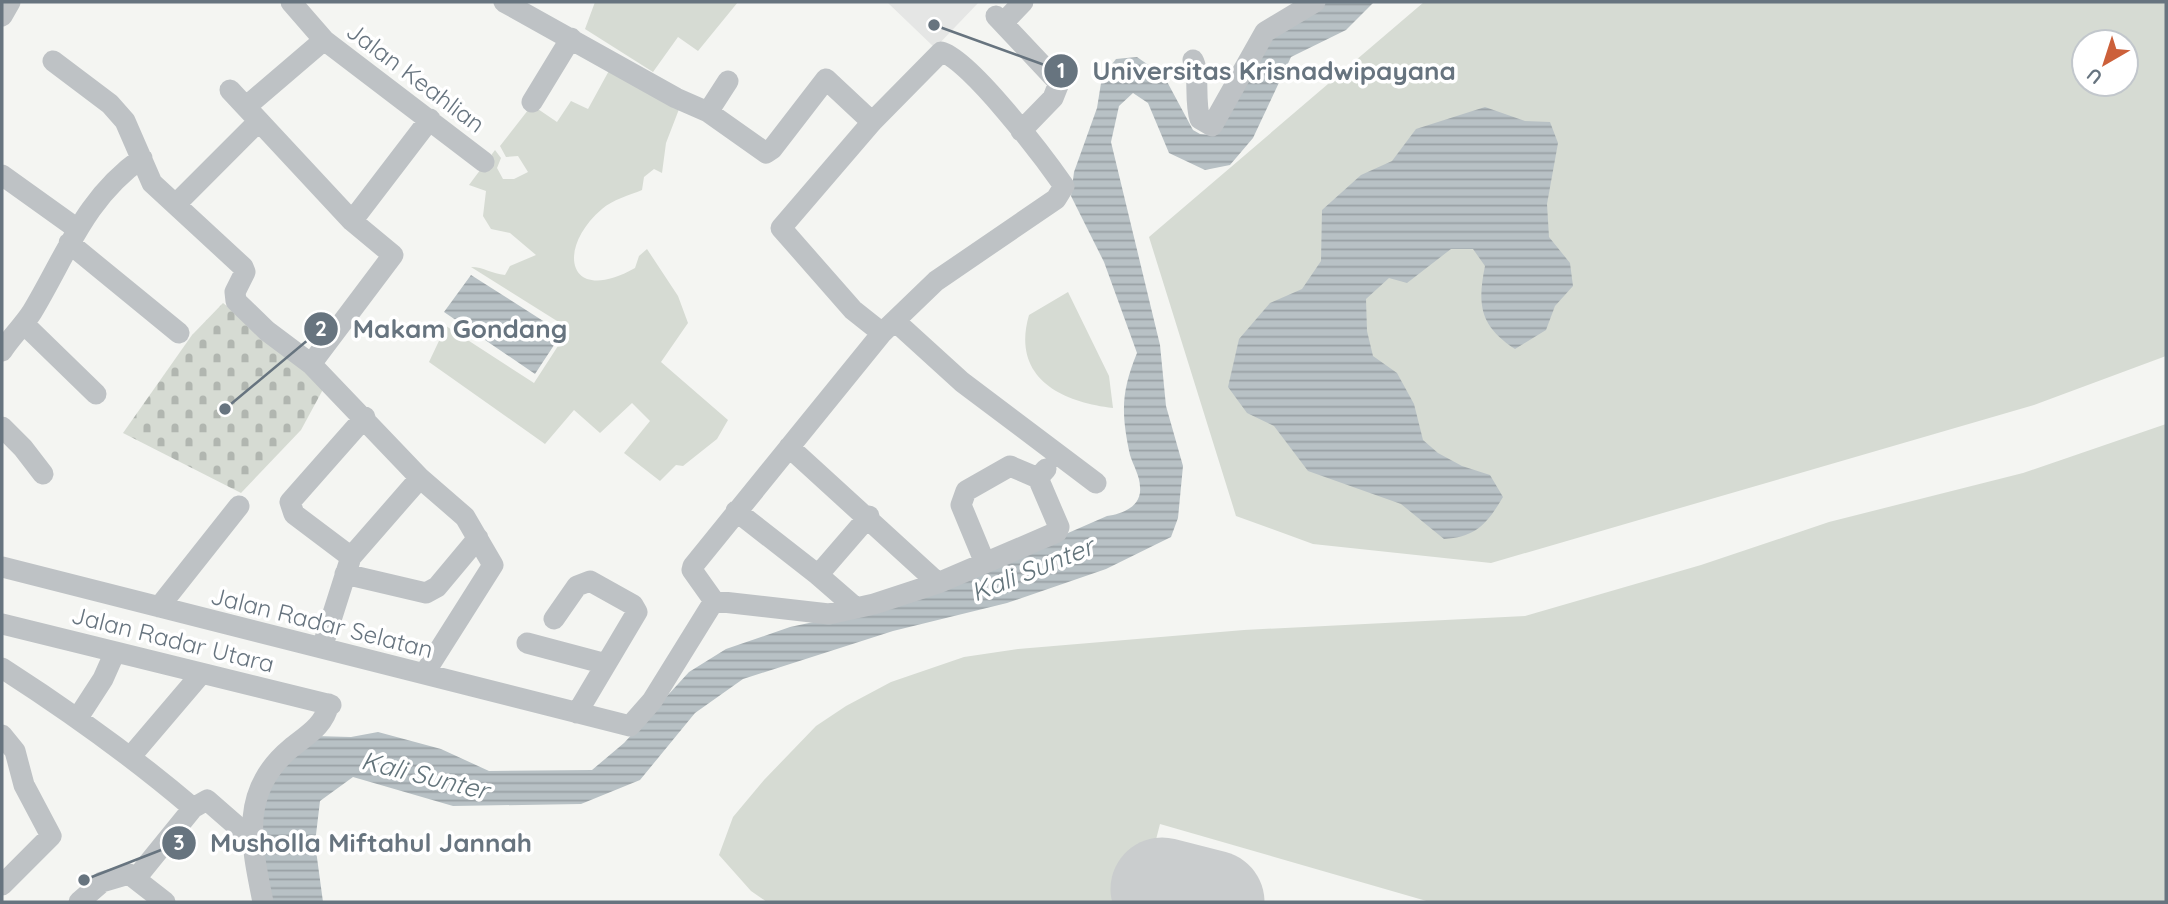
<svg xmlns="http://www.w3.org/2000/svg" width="2168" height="904" font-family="Quicksand,sans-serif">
	<defs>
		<pattern id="cemetery-stones" width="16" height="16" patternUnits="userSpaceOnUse" patternTransform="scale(1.75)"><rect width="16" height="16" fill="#d6dbd3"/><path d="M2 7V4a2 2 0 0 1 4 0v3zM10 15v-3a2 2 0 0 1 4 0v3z" fill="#b1b6b0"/></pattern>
		<pattern id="water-rules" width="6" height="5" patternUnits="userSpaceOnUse" patternTransform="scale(1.75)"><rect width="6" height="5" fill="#b8c1c5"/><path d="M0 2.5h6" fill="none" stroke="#99a1a5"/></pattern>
	</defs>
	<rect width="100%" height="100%" fill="#f4f5f2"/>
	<path fill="#e5e6e5" d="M 887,2 L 979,2 L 935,48 Z"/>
	<path fill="#d6dbd3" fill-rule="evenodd" d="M 595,2 L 738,2 L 698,51 L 678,37 L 653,72 L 585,29 Z
		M 1424,2 L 2166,2 L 2166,356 L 2034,405 L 1491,563 L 1313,544 L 1236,516 L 1149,237 ZM 2084,42 L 2126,42 L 2126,84 L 2084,84 Z
		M 611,67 L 681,104 L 666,143 L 662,173 L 654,169 L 644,177 L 642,190 C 630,195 612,200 602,209 C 555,249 568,306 635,268 L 639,256 L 647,249 L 678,296 L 688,323 L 661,362 L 728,420 L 717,439 L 683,466 L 676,465 L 660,481 L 624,453 L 650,421 L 632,403 L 600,433 L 574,410 L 545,444 L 429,362 L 446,326 L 534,383 L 567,332 L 565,326 L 471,267 C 484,267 492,274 505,275 L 510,266 L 536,255 L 510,233 L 491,229 L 483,216 L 486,191 L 469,185 L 495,150 L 501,158 L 497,168 L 503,179 L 514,179 L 528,172 L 518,156 L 506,157 L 500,146 L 532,105 L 557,122 L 571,101 L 588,109 Z
		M 1068,292 L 1109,376 L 1113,408 C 1060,402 1011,377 1029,315 Z
		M 2166,424 L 2166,902 L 1430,902 L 1160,824 L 1140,902 L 767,902 L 751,891 L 719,855 L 733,817 L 764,780 L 816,726 L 846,706 L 891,682 L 964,657 L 1018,649 L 1244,630 L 1525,616 L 1701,565 L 1829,522 L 2023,473 Z"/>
	<path fill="url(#cemetery-stones)" d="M 223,303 L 327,382 L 301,430 L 241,493 L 123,433 L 192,335 Z"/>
	<path fill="url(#water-rules)" d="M 1326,2 L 1374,2 L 1346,30 L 1291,57 L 1253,138 L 1230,165 L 1205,170 L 1169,153 L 1148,103 L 1133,93 L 1119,106 L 1111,142 L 1160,345 L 1166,406 L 1183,466 L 1178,518 L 1171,537 L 1106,569 L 1007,603 L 893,631 L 743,679 L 695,713 L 640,780 L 581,804 L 453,806 L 353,777 L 320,801 L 315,843 L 323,902 L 266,902 L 256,841 L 275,766 L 315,736 L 351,737 L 378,732 L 441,749 L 489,771 L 592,770 L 624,743 L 689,672 L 726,649 L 790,627 L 875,609 L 967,577 L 1107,516 C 1123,514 1142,506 1140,487 C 1140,476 1133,465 1130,455 C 1121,413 1121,392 1137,353 L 1104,262 L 1071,196 L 1074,172 L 1097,108 L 1102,77 L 1116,59 L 1137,57 L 1164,76 L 1193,130 L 1200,134 L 1214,135 L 1259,41 L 1306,18 Z
		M 1485,107 L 1525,121 L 1550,122 L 1558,143 L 1547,204 L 1549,237 L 1570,263 L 1573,286 L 1555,306 L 1546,330 L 1515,349 C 1480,326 1477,305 1485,266 L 1473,249 L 1451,249 L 1407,283 L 1389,278 L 1366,299 L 1367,331 L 1373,356 L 1397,373 L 1414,404 L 1423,440 L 1438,453 L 1462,466 L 1490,475 L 1503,497 C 1487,524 1476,537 1444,539 L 1401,504 L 1308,471 L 1274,426 L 1247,413 L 1228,387 L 1239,339 L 1270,303 L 1302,289 L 1321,261 L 1322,210 L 1361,175 L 1392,161 L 1416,129 Z
		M 471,275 L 562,333 L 535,374 L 444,312 Z"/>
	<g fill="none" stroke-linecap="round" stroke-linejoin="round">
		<path stroke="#cacdce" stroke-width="103" d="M 1162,889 L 1213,902"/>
		<path stroke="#bec2c5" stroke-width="21" d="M 291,2 L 324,40 L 484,162
			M 504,2 L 676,98 L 708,112 L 766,153 L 772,149 L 826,79 L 872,122
			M 2,16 L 10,2
			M 996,16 L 1059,83 L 1053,98 L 1021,131
			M 1003,23 L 1023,2
			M 1193,60 C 1200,72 1194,102 1200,119 L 1212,126 L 1265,32 L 1315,2
			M 53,61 L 110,104 L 125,121 L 152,183 L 243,267 L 245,272 L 235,292 L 236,301 L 267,331 L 311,364
			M 230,90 L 352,221 L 393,255 L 311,364 L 420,478 L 465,517 L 493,565 L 424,674
			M 532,102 L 571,38
			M 248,105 L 324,40
			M 708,112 L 728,81
			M 2,175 L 76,228
			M 176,204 L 259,121
			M 352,221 L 430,119
			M 69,243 L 179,333
			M 896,322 L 962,382 L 1096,483
			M 24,324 L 96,394
			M 882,333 L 853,310 L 781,228 L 872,122 L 941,52 C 969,58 1045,159 1064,186 L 1056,199 L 936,281 L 882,333 L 693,566 L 692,570 L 714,601 L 829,614 L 874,604 L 938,583 L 1057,532 L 1059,527 L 1038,478
			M 2,351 C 11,337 23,326 32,312 C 67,254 84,199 142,158
			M 2,427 L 23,448 L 43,474
			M 789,447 L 938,583
			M 736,511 L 818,575 L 869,516
			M 351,557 L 294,514 L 290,502 L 365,417
			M 985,563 L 961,505 L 966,491 L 1010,466 L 1038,478 L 1046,469
			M 2,567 L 630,726 L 652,701 L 714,601
			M 345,574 L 426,593 L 437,587 L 478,538
			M 818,575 L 856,608
			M 159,607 L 239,506
			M 554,619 L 577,586 L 590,581 L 633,605 L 637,612 L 577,713
			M 2,624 L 331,705
			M 527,643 L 606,664
			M 322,648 L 351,557 L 420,478
			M 2,668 C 69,711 132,756 193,808 L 207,800 L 254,841
			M 79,716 L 103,679 L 115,652
			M 2,735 L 15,751 L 24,785 L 51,836 L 2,885
			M 132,755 L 201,674
			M 137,877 L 193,808
			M 79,902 L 102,882 L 129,874 L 165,902
			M 263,902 C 251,843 239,791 291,748 C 307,735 324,726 329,704"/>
	</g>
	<g text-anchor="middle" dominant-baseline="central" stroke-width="7" stroke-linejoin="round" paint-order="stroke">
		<g font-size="24" fill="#67747f" stroke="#fff">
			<text transform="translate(416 77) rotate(37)">Jalan Keahlian</text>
			<text transform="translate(322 622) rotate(14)">Jalan Radar Selatan</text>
			<text transform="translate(173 639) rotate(14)">Jalan Radar Utara</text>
		</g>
		<g font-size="26" font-style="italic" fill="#63747b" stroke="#fff">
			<text transform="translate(1032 569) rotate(-22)">Kali Sunter</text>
			<text transform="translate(425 775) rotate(14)">Kali Sunter</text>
		</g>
	</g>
	<path fill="none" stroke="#67747f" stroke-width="2.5" d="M934 25L1061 71M225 409L321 329M84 880L179 843"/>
	<g fill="#67747f" stroke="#fff" stroke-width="2.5">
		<circle cx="934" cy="25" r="7"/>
		<circle cx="225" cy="409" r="7"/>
		<circle cx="84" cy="880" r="7"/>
		<circle cx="1061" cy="71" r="18"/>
		<circle cx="321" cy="329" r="18"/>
		<circle cx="179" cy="843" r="18"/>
	</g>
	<g font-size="21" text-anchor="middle" font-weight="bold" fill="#fff">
		<text x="1061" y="78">1</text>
		<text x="321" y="336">2</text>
		<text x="179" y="850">3</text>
	</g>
	<g font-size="26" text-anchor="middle" font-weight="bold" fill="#67747f" stroke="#fff" stroke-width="7" stroke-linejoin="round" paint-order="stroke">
		<text x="1274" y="80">Universitas Krisnadwipayana</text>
		<text x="460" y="338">Makam Gondang</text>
		<text x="371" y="852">Musholla Miftahul Jannah</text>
	</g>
	<rect width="2168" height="904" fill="none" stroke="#67747f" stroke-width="7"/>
	<g transform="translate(2105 63) rotate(219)"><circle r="33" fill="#ffffff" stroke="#c2c7cc" stroke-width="2"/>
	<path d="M0-5L12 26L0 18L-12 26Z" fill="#cc603a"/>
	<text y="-10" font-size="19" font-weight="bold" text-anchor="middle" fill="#67747f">U</text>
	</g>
</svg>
